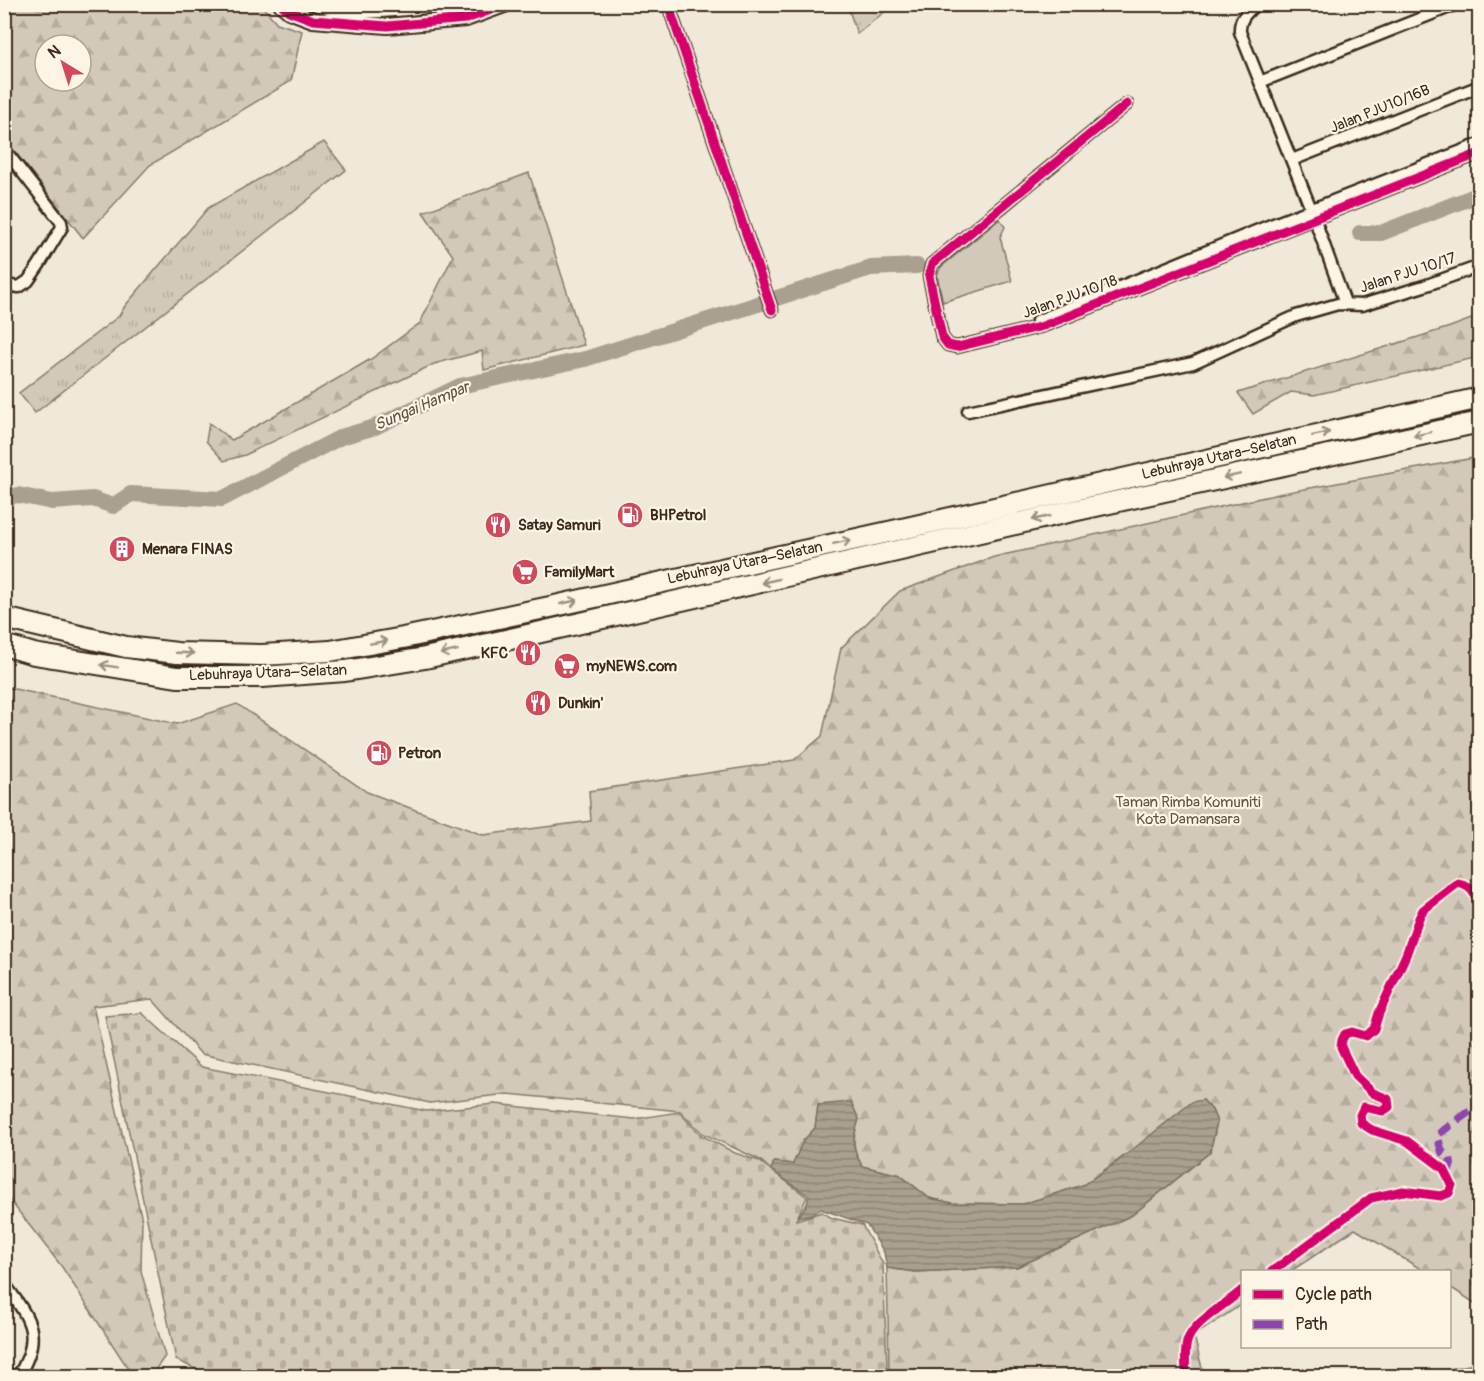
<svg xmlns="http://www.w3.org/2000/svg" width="1484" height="1381" font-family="Pangolin,sans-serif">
	<defs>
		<pattern id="forest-firs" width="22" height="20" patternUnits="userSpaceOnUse" patternTransform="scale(1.5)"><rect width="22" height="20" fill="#d2c9ba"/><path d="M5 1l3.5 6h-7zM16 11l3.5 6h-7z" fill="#b5ad9f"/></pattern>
		<pattern id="cemetery-stones" width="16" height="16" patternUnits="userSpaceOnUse" patternTransform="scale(1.5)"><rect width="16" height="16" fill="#d2c9ba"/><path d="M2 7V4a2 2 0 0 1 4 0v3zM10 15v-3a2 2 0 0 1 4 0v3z" fill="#b5ad9f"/></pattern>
		<pattern id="park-tufts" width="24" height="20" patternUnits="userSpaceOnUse" patternTransform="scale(1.5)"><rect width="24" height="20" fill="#d2c9ba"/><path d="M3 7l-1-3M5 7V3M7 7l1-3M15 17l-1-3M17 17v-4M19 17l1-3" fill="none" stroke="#b5ad9f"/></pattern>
		<pattern id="water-rules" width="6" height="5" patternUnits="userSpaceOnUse" patternTransform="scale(1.5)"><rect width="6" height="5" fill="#aaa091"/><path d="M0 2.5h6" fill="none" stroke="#8c8376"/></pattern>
	</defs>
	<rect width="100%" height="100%" fill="#f0e9d9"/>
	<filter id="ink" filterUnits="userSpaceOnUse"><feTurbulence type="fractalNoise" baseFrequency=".0167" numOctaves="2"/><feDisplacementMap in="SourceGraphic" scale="12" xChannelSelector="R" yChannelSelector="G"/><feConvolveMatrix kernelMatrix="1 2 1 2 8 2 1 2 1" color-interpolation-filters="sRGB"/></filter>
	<g filter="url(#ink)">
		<path fill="#d2c9ba" stroke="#867a6c" stroke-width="1.5" d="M 1000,219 L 1005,227 L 1000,237 L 1012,281 L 943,302 L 937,275 L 941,267 Z"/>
		<path fill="url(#forest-firs)" stroke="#867a6c" stroke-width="1.5" fill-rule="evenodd" d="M 5,4 L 261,5 L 277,23 L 302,31 L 291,81 L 150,165 L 83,238 L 5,139 ZM 45,45 L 81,45 L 81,81 L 45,81 Z
			M 529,173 L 584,345 L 484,370 L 482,351 L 434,364 L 245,455 L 224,461 L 206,441 L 209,423 L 232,440 L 371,359 L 420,323 L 453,256 L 423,212 Z
			M 1479,316 L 1479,357 L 1314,395 L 1291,392 L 1253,414 L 1238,393 L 1450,327 Z
			M 1479,457 L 1479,1303 L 1476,1304 L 1450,1287 L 1450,1272 L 1424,1271 L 1355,1229 L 1291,1271 L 1242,1272 L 1242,1304 L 1194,1336 L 1204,1376 L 888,1376 L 889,1367 L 887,1268 L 916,1272 L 1017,1267 L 1132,1215 L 1210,1152 L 1217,1122 L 1212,1110 L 1203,1100 L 1083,1185 L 1023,1204 L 952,1203 L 929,1198 L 900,1175 L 862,1166 C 852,1147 852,1140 859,1119 L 835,1105 L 818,1106 L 815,1128 L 803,1141 L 793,1164 L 774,1162 L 771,1170 L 760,1160 L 702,1133 L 680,1111 L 508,1094 L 430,1103 L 201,1054 L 152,999 L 93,1006 L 142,1220 L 141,1271 L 165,1356 L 151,1376 L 133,1376 L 62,1267 L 5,1194 L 5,687 L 177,724 L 237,704 L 367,792 L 483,835 L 591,821 L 589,791 L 794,760 L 822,736 L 841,648 L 900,591 L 994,557 L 1283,493 Z
			M 1479,1363 L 1479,1376 L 1415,1376 Z"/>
		<path fill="url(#cemetery-stones)" stroke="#867a6c" stroke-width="1.5" d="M 142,1013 L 202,1067 L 426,1111 L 495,1104 L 634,1119 L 679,1112 L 701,1135 L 735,1153 L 759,1161 L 807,1197 L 796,1220 L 822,1212 L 832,1218 L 862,1225 L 883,1264 L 887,1366 L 885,1376 L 431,1376 L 418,1372 L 333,1376 L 211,1376 L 176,1360 L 105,1016 Z"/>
		<path fill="url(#park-tufts)" stroke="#867a6c" stroke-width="1.5" d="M 847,4 L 892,4 L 893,5 L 857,34 Z
			M 324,142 L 346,170 L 35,413 L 19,393 L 119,316 L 125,306 L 208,208 Z"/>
		<path fill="url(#water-rules)" stroke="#7e7163" stroke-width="1.5" d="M 1203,1100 L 1212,1110 L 1217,1122 L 1210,1152 L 1132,1215 L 1017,1267 L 916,1272 L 887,1268 L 884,1252 L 867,1225 L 821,1209 L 813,1214 L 798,1217 L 807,1204 L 809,1196 L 771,1170 L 774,1162 L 793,1164 L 803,1141 L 815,1128 L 818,1105 L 851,1102 L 859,1119 C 852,1140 851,1147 862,1166 L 900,1175 L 929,1198 L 952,1203 L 1023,1204 L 1083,1185 L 1117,1162 L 1192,1102 Z"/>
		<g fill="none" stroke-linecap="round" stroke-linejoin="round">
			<path stroke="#aaa091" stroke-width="16" d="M 1360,233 L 1381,233 L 1480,194
				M 4,498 L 18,495 L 52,502 L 93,499 L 113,506 L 131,494 L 222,499 L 341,437 L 375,427 L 460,386 L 585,359 L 871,268 L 917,266"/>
			<defs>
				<path id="minor" d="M 668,4 L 772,310
					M 1256,4 C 1246,13 1239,19 1240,32 L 1311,209 L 1345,303
					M 1260,82 L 1457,4
					M 1127,104 L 932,264 L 929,276 L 942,337 L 948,345 L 957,347 L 1043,326 L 1480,153
					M 4,149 L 61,222 L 62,227 L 39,265 L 28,281 L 19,287 L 4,285
					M 1292,160 L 1480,86
					M 1037,321 L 1266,227 L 1480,144
					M 968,411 L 1193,363 L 1296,316 L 1338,304 L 1362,305 L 1424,286 L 1480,266
					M 6,1286 C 31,1320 43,1337 18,1376
					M 4,1373 L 11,1376"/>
				<path id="tertiary" d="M 281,4 L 289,11 L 313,20 L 387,26 L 466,19 L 507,4
					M 317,4 C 351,16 407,8 444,4"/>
				<path id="motorway" d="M 4,618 L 126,647 L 177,653 L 262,655 L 330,651 L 403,638 L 550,607 L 902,529 L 1480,398
					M 4,645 L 34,654 L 177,677 L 262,677 L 345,671 L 425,658 L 506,640 L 1068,512 L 1480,422"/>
			</defs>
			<use href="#minor" stroke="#3b2a1e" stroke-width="15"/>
			<use href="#tertiary" stroke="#3b2a1e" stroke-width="18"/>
			<use href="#motorway" stroke="#3b2a1e" stroke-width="24"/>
			<use href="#minor" stroke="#fcf5e5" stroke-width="10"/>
			<use href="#tertiary" stroke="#fcf5e5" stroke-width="14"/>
			<use href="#motorway" stroke="#fcf5e5" stroke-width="20"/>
			<path stroke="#8e44ad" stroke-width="8" stroke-dasharray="15 8" stroke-linecap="butt" d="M 1448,1173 L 1451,1164 L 1450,1157 L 1442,1152 L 1437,1135 L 1480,1104"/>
			<defs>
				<path id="cycleway" d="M 281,4 L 289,11 L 313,20 L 387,26 L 466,19 L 507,4
					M 668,4 L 772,310
					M 1127,104 L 932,264 L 929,276 L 942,337 L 948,345 L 957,347 L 1043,326 L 1480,153
					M 1271,1272 L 1371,1198 L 1403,1191 L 1441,1196 L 1449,1193 L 1452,1185 L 1444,1169 L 1407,1141 L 1372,1130 L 1361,1123 L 1360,1115 L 1364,1107 L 1383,1111 L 1389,1107 L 1388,1099 L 1373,1093 L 1355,1076 L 1341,1047 L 1342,1040 L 1345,1034 L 1352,1032 L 1366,1036 L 1374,1029 L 1379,1013 L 1406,955 L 1419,918 L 1423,910 L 1458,883 C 1475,886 1477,899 1480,915
					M 1186,1376 C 1186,1365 1184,1353 1187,1342 C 1192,1322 1226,1305 1242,1290"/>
			</defs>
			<use href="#cycleway" stroke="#fcf5e5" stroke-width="13"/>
			<use href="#cycleway" stroke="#d6006c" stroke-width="9"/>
		</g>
		<defs><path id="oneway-shaft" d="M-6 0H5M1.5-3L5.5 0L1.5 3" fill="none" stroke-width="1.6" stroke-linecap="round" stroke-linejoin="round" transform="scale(1.5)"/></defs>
		<g stroke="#9c9082">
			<use href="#oneway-shaft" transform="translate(1321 434) rotate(-13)"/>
			<use href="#oneway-shaft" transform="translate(1422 434) rotate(168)"/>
			<use href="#oneway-shaft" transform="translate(1232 476) rotate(168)"/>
			<use href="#oneway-shaft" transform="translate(1041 518) rotate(167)"/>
			<use href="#oneway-shaft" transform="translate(842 542) rotate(-12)"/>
			<use href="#oneway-shaft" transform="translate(770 581) rotate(167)"/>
			<use href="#oneway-shaft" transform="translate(569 602) rotate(-13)"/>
			<use href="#oneway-shaft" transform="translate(379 642) rotate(-10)"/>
			<use href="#oneway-shaft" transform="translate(449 652) rotate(168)"/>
			<use href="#oneway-shaft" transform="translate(185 653) rotate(2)"/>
			<use href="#oneway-shaft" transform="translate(109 666) rotate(-171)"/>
		</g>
	</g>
	<defs>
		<symbol id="fuel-disc" viewBox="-11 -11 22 22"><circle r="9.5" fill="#d1495b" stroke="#fcf5e5"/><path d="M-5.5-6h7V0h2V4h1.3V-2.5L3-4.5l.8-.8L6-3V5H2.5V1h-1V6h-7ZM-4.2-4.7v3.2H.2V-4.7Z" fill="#fff"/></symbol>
		<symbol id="restaurant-disc" viewBox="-11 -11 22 22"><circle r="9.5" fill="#d1495b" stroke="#fcf5e5"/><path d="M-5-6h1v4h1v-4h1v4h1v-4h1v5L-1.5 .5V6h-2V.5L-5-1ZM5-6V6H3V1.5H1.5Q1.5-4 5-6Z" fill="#fff"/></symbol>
		<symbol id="building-disc" viewBox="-11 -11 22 22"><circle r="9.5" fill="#d1495b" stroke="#fcf5e5"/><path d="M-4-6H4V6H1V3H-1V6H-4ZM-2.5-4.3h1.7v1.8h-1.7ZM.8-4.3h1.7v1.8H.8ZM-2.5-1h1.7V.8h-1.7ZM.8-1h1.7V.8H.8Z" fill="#fff"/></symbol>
		<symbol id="supermarket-disc" viewBox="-11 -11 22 22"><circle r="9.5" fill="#d1495b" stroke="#fcf5e5"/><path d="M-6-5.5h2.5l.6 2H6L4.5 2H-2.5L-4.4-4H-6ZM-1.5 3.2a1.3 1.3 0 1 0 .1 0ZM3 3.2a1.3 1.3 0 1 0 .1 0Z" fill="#fff"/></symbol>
	</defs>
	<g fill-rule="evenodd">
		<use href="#fuel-disc" x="615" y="500" width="30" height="30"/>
		<use href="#restaurant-disc" x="483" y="510" width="30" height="30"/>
		<use href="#building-disc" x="107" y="534" width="30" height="30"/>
		<use href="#supermarket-disc" x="510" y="557" width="30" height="30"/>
		<use href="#restaurant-disc" x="513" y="638" width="30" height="30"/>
		<use href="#supermarket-disc" x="552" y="651" width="30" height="30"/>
		<use href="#restaurant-disc" x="523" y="688" width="30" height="30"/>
		<use href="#fuel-disc" x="364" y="738" width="30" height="30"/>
	</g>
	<g text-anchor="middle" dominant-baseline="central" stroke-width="4.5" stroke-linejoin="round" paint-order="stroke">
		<g font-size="15" fill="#3b2a1e" stroke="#fcf5e5">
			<text transform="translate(1380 109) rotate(-22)">Jalan PJU10/16B</text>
			<text transform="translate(1408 273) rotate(-18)">Jalan PJU 10/17</text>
			<text transform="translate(1070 297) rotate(-20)">Jalan PJU 10/18</text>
			<text transform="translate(1219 457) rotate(-13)">Lebuhraya Utara–Selatan</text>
			<text transform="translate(745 563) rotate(-12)">Lebuhraya Utara–Selatan</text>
			<text transform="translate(268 673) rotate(-2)">Lebuhraya Utara–Selatan</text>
		</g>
		<g font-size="15" font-weight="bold" fill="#3b2a1e" stroke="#fcf5e5" text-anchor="start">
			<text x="650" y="515">BHPetrol</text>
			<text x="518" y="525">Satay Samuri</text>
			<text x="142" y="549">Menara FINAS</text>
			<text x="544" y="572">FamilyMart</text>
			<text x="508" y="653" text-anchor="end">KFC</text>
			<text x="586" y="666">myNEWS.com</text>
			<text x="558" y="703">Dunkin'</text>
			<text x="398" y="753">Petron</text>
		</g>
		<g font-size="15" fill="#615245" stroke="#fcf5e5">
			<text x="1188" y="802">Taman Rimba Komuniti<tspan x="1188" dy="17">Kota Damansara</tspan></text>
		</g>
		<g font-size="16" font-style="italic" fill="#625346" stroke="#fcf5e5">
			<text transform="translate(422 406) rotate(-23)">Sungai Hampar</text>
		</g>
	</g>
	<rect width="1484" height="1381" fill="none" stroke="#fcf5e5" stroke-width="24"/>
	<rect x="12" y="12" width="1460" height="1357" fill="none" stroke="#3b2a1e" stroke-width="2" filter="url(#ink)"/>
	<rect x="1241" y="1270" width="210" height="78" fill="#fcf5e5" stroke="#afa495" stroke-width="1.5"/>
	<rect x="1253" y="1290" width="30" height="9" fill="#d6006c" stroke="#afa495" stroke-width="1.5"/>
	<text x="1295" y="1300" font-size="18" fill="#3b2a1e">Cycle path</text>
	<rect x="1253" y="1320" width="30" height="9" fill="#8e44ad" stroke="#afa495" stroke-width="1.5"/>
	<text x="1295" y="1330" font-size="18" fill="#3b2a1e">Path</text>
	<g transform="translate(63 63) rotate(322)"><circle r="28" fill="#fcf5e5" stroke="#afa495" stroke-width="1.5"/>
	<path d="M0-4.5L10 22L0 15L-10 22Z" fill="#d1495b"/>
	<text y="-9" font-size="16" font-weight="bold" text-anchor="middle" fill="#3b2a1e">N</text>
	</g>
</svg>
